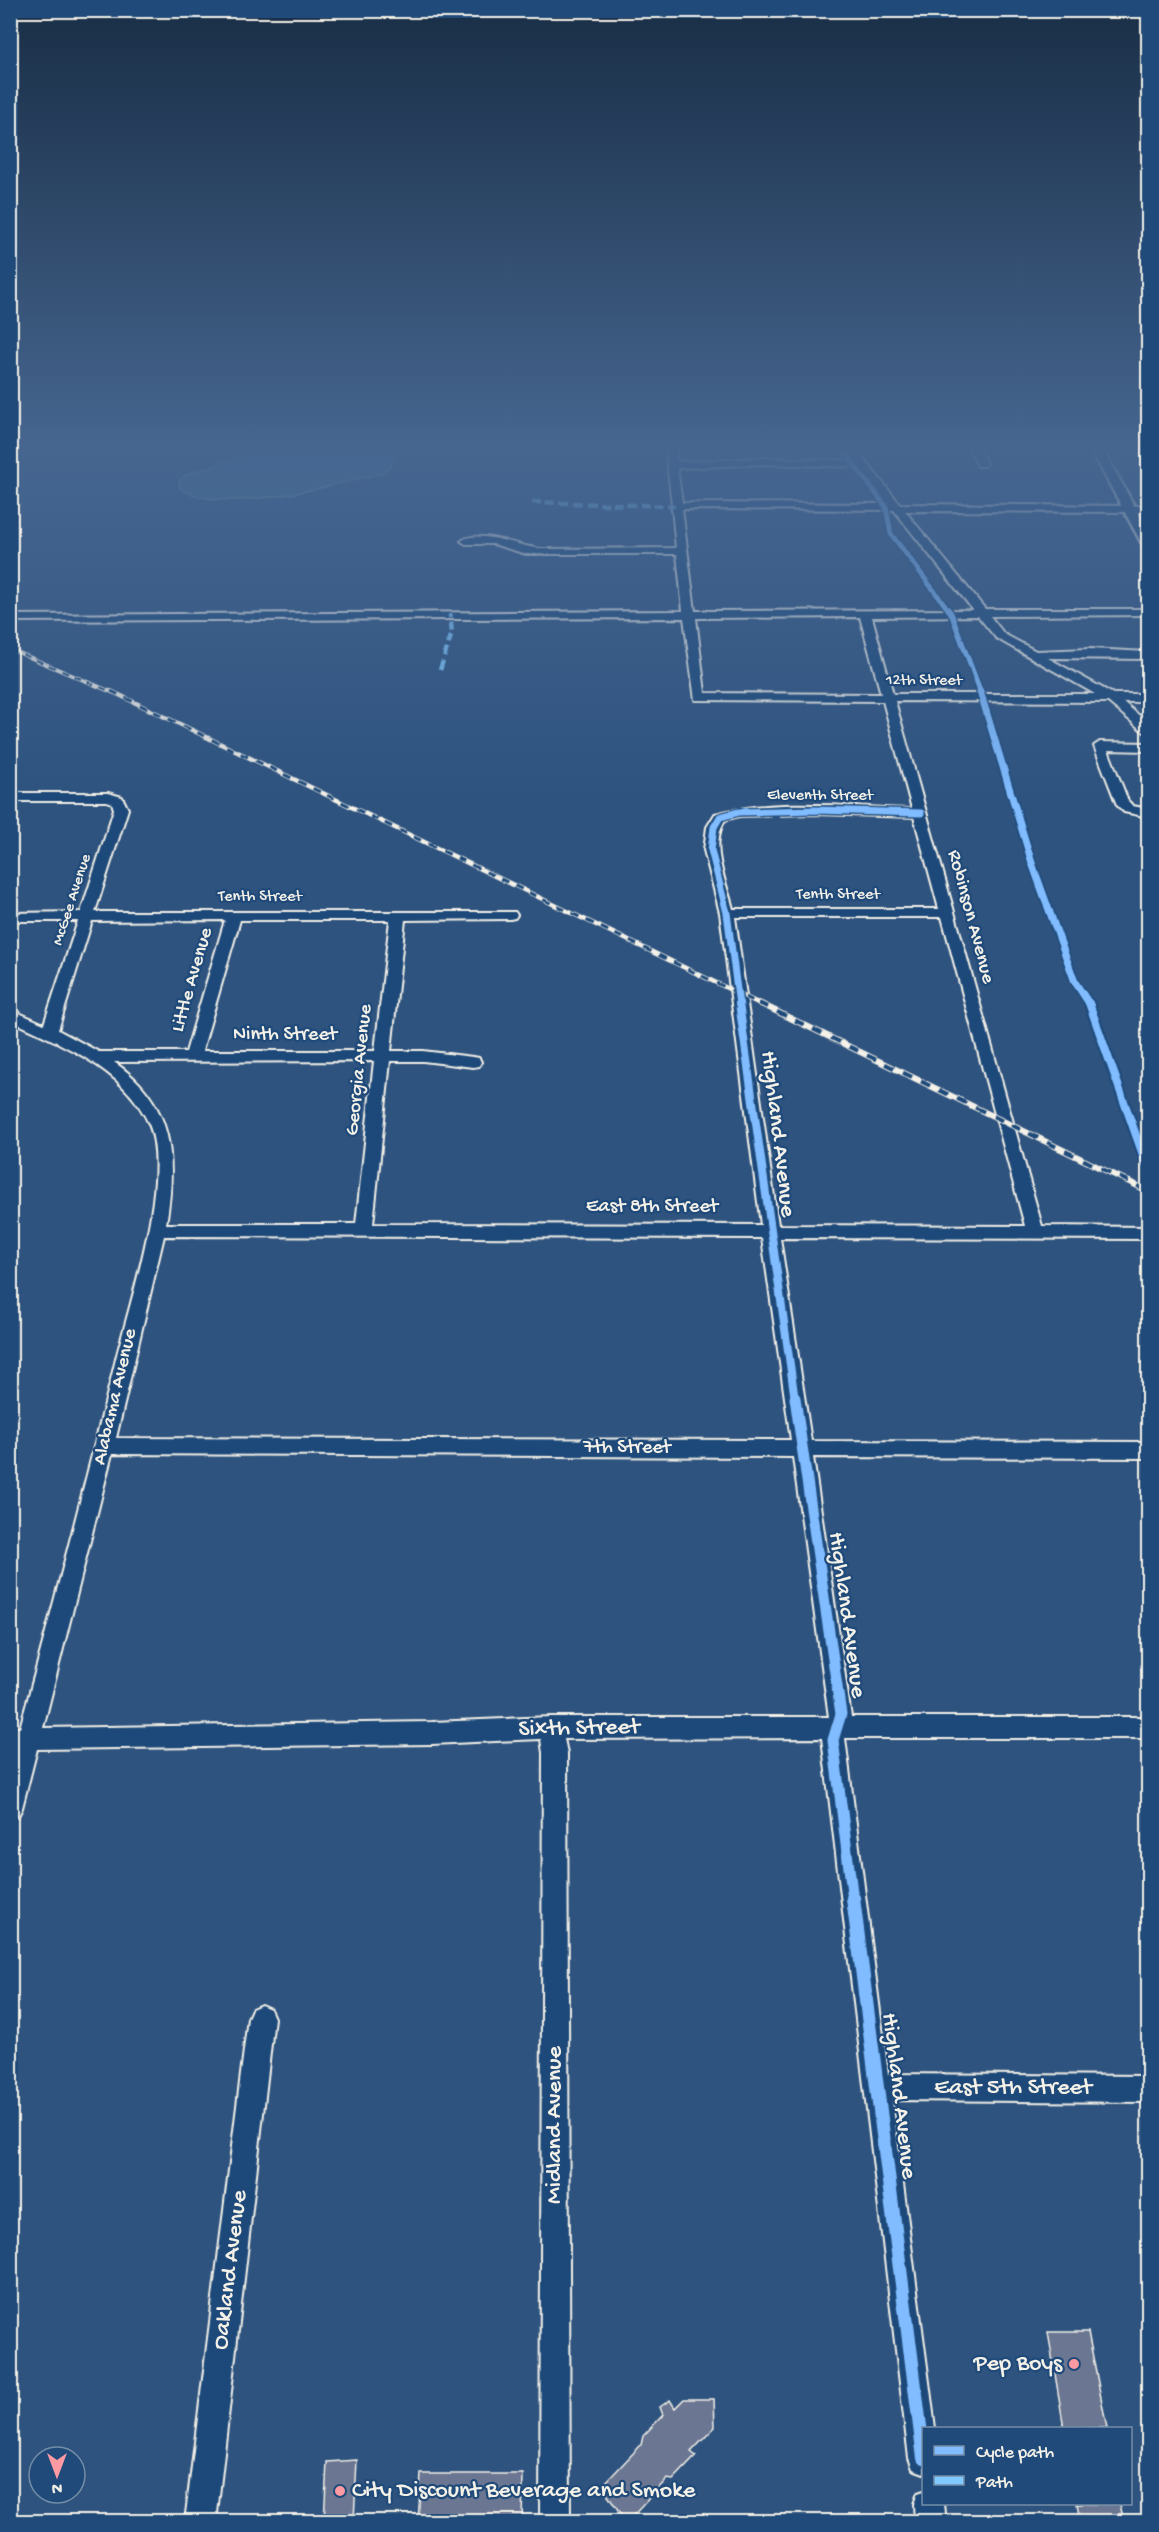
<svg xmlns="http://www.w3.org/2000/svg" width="1159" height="2532" font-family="'Gochi Hand',sans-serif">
	<rect width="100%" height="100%" fill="#2e537f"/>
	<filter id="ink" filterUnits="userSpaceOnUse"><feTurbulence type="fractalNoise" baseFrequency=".0167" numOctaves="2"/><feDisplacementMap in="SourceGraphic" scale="12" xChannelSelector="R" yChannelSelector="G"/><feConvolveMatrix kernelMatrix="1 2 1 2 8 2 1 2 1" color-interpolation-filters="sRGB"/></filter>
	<g filter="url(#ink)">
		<path fill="#3f7799" stroke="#87a8b9" stroke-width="1.5" d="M 274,446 L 393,446 L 396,453 L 391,466 L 382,473 C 336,485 219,517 180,488 L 179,480 L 187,474 Z"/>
		<path fill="#6b7692" stroke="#f4f1e8" stroke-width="1.5" d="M 1048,2332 L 1088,2332 L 1107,2428 L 1064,2428 Z
			M 684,2399 L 714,2399 L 715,2427 L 691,2452 L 696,2456 L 673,2480 L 667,2479 L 630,2519 L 622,2517 L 605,2491 L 605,2483 L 641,2445 L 643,2436 L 663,2415 L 660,2407 L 670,2400 L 675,2408 Z
			M 357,2460 L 354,2520 L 324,2522 L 327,2462 Z
			M 421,2474 L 523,2474 L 522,2522 L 418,2522 Z
			M 1077,2504 L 1120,2504 L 1124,2522 L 1080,2522 Z"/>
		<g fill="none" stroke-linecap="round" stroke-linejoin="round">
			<defs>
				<path id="minor" d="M 665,446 L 675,446 L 677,462 L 763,458 L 855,461 L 843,446 L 853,446 L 900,504 L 1148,506 L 1148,512 L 905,511 L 985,609 L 1148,609 L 1148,615 L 990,616 L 1004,634 L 1036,651 L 1089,649 L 1148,652 L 1148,659 L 1048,658 L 1113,694 L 1148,694 L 1148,702 L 1123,702 L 1148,723 L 1148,733 L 1144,732 L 1108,702 L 895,701 L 1042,1226 L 1148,1227 L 1148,1239 L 780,1238 L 811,1441 L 1148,1442 L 1148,1458 L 813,1457 L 851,1717 L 1148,1717 L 1148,1738 L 845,1738 L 888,2074 L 1148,2076 L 1148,2102 L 892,2100 L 935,2428 L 924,2428 L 924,2473 L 913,2469 L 909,2458 L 822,1738 L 564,1739 L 567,1753 L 570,2522 L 540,2522 L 543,1753 L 541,1739 L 432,1744 L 37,1749 L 22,1808 L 18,1816 L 10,1819 L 10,1764 L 14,1750 L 10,1750 L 10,1728 L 20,1728 C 53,1607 85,1485 115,1363 C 129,1305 172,1178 149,1124 C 124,1068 62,1045 10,1020 L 10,1009 L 44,1024 L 78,921 L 10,921 L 10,913 L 81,912 L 114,809 L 112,803 L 107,801 L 10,801 L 10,793 L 108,793 L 122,797 L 128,809 L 95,912 L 515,912 L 517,915 L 515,918 L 510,919 L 405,920 L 391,1051 L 423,1051 L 473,1057 L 479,1058 L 481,1062 L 479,1066 L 473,1067 L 423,1061 L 390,1061 L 373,1224 L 761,1225 L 720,913 L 704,850 L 707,827 L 715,814 C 776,798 850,807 912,809 L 883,701 L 695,700 L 684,618 L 10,621 L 10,615 L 683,611 L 677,554 L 526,554 L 493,544 L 466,544 L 461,541 C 478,528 522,548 543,549 L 676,548 L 672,508 L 670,506 L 672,504 ZM 763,464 L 860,467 L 889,504 L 682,503 L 677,468 ZM 682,509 L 894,510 L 973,610 L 695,611 ZM 978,616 L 996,638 L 1095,694 L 893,694 L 872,617 ZM 860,617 L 881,694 L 705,693 L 696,618 ZM 816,814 L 914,817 L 939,909 L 733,909 C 726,881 709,846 725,820 L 739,816 ZM 735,917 L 942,917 L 1025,1226 L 778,1225 ZM 225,920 L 186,1052 L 99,1052 L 58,1030 L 92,921 ZM 240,920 L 390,920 L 375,1051 L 202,1051 ZM 374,1061 L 356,1224 L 166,1224 C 177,1158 174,1103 114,1062 ZM 164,1236 L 762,1238 L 791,1440 L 116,1438 ZM 112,1454 L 793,1457 L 829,1717 L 551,1717 L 432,1722 L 43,1728 Z
					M 968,446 L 978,446 L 986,464 L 984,466 L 978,466 Z
					M 1100,742 L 1148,743 L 1148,751 L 1108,750 L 1128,801 L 1133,806 L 1148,809 L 1148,817 L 1124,812 L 1117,805 L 1094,746 Z
					M 261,2005 L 270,2009 L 274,2018 L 216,2522 L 185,2522 L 248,2018 L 252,2009 Z
					M 924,2491 L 924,2504 L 944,2504 L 946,2522 L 915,2522 L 914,2504 L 918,2493 Z"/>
				<path id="major" d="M 1089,446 L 1101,446 L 1148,531 L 1148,546 L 1141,542 Z"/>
			</defs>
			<use href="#minor" stroke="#f4f1e8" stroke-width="4"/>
			<use href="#major" stroke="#f4f1e8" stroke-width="5"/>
			<use href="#minor" fill="#1f4a7a" fill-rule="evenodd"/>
			<use href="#major" fill="#1f4a7a" fill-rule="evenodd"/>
			<defs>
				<path id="rail-far2" d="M 10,649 L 114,693"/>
				<path id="rail-far1" d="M 111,691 L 762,1005"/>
				<path id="rail" d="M 759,1003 L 1148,1191"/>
			</defs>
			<use href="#rail-far2" stroke="#f4f1e8" stroke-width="4"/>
			<use href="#rail-far1" stroke="#f4f1e8" stroke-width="4.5"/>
			<use href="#rail" stroke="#f4f1e8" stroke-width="6"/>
			<use href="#rail-far2" stroke="#1f4a7a" stroke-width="2" stroke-dasharray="7" stroke-linecap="butt"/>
			<use href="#rail-far1" stroke="#1f4a7a" stroke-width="3" stroke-dasharray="8" stroke-linecap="butt"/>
			<use href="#rail" stroke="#1f4a7a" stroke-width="4" stroke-dasharray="10" stroke-linecap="butt"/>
			<path stroke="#80caff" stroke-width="4.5" stroke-dasharray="9 4.5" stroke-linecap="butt" d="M 532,502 L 675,506
				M 440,670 L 452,633 L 450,614"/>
			<defs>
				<path id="cycleway-far4" d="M 840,446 L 886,507 L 891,534 L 951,613 L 981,693"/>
				<path id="cycleway-far3" d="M 980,691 L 1032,863 L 1075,982 L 1090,1005
					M 739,1005 L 727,913 L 711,850 L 714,827 L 720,817 L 739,812 L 816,810 L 921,813"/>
				<path id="cycleway-far2" d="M 739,1003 L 795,1400
					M 1089,1003 L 1148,1169"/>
				<path id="cycleway-far1" d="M 795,1398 L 841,1714 L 833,1740 L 853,1900"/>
				<path id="cycleway" d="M 853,1898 L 924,2458"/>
			</defs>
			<use href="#cycleway-far4" stroke="#1f4a7a" stroke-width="8"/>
			<use href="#cycleway-far3" stroke="#1f4a7a" stroke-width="10"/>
			<use href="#cycleway-far2" stroke="#1f4a7a" stroke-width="12"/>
			<use href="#cycleway-far1" stroke="#1f4a7a" stroke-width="15"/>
			<use href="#cycleway" stroke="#1f4a7a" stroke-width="17"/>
			<use href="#cycleway-far4" stroke="#80bcff" stroke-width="5"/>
			<use href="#cycleway-far3" stroke="#80bcff" stroke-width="7"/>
			<use href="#cycleway-far2" stroke="#80bcff" stroke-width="8"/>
			<use href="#cycleway-far1" stroke="#80bcff" stroke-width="11"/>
			<use href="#cycleway" stroke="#80bcff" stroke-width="14"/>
		</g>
	</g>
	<linearGradient id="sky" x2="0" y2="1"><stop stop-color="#192e46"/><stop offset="0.56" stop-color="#466690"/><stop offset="1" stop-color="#466690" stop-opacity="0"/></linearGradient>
	<rect width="1159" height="800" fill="url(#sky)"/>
	<g fill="#ff9aa2" stroke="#1f4a7a" stroke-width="2">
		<circle cx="1074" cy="2364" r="6"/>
		<circle cx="340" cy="2491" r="6"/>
	</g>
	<g text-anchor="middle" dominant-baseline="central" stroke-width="4.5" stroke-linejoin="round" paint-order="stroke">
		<g font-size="16" fill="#f4f1e8" stroke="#1f4a7a">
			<text x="924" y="681">12th Street</text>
			<text x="820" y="796">Eleventh Street</text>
			<text x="838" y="895">Tenth Street</text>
			<text x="260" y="897">Tenth Street</text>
			<text transform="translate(73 900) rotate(-72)">McGee Avenue</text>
		</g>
		<g font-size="20" fill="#f4f1e8" stroke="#1f4a7a">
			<text transform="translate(970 917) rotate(75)">Robinson Avenue</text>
			<text transform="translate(193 980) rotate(-74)">Little Avenue</text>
			<text x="285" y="1035">Ninth Street</text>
			<text transform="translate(360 1070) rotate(-84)">Georgia Avenue</text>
			<text x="652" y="1207">East 8th Street</text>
			<text transform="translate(116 1397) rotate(-77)">Alabama Avenue</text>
			<text x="627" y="1448">7th Street</text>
		</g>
		<g font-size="24" fill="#f4f1e8" stroke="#1f4a7a">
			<text transform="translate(777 1134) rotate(83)">Highland Avenue</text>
			<text transform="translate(846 1615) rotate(82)">Highland Avenue</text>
			<text transform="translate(579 1729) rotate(-1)">Sixth Street</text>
			<text x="1013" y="2088">East 5th Street</text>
			<text transform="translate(898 2096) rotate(83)">Highland Avenue</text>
			<text transform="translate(555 2125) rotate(-90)">Midland Avenue</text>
			<text transform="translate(231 2270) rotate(-83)">Oakland Avenue</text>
		</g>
		<g font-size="24" fill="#f4f1e8" stroke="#1f4a7a" text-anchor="end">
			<text x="1062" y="2364">Pep Boys</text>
			<text x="352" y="2491" text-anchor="start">City Discount Beverage and Smoke</text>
		</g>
	</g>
	<rect width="1159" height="2532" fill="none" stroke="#1f4a7a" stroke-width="36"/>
	<rect x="18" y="18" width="1123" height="2496" fill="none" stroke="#f4f1e8" stroke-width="2" filter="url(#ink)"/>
	<rect x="922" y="2427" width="210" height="78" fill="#1f4a7a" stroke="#748da6" stroke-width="1.5"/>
	<rect x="934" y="2446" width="30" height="9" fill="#80bcff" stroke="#748da6" stroke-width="1.5"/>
	<text x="976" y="2457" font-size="18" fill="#f4f1e8">Cycle path</text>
	<rect x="934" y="2476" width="30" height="9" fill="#80caff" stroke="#748da6" stroke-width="1.5"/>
	<text x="976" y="2487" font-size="18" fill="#f4f1e8">Path</text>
	<g transform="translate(57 2475) rotate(180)"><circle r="28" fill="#1f4a7a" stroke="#748da6" stroke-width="1.5"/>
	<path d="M0-4.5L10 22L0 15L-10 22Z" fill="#ff9aa2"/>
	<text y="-9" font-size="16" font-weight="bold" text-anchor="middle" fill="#f4f1e8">N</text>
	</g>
</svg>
